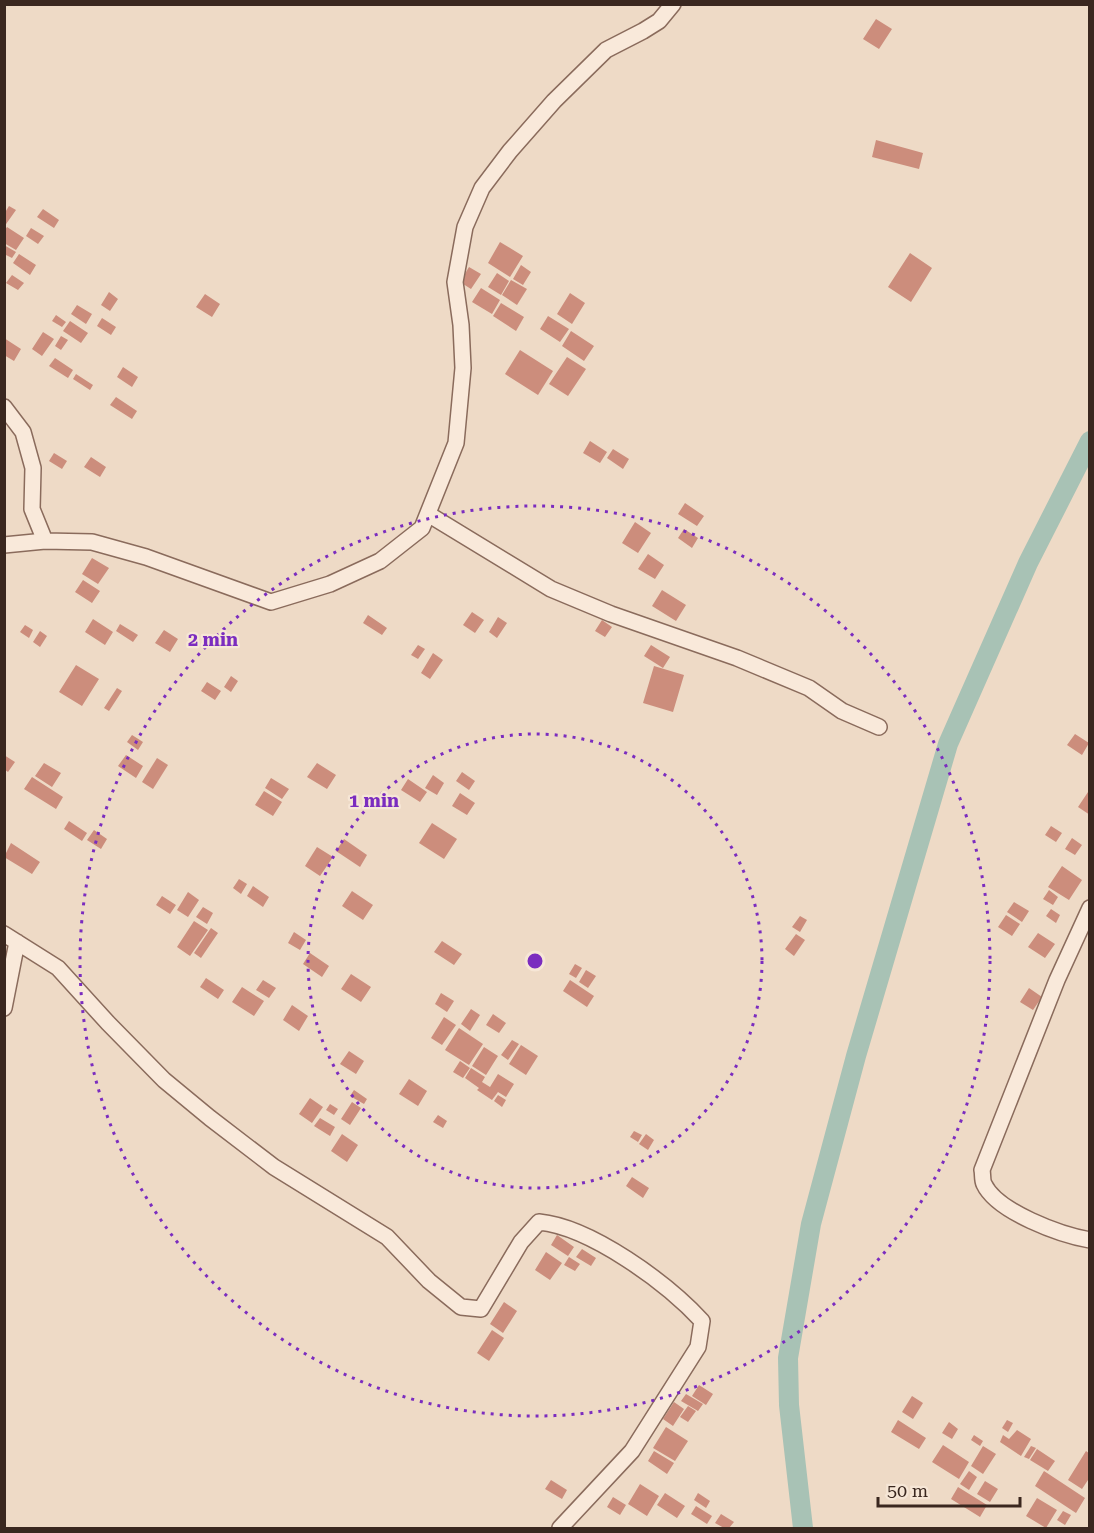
<svg xmlns="http://www.w3.org/2000/svg" width="1094" height="1533" font-family="'Roboto Serif',serif">
	<rect width="100%" height="100%" fill="#eedac6"/>
	<g fill="none" stroke-linecap="round" stroke-linejoin="round">
		<path stroke="#a8c2b5" stroke-width="20" d="M 803,1528 L 789,1405 L 788,1358 L 811,1224 L 856,1056 L 948,744 L 1028,563 L 1090,441"/>
	</g>
	<path fill="#cc8d7c" d="M 876,19 L 892,29 L 879,49 L 863,39 Z
		M 876,140 L 923,153 L 919,169 L 872,157 Z
		M 9,206 L 16,210 L 4,227 L 4,214 Z
		M 43,209 L 59,220 L 54,228 L 37,217 Z
		M 7,227 L 24,238 L 16,250 L 4,243 L 4,231 Z
		M 31,228 L 44,236 L 38,244 L 26,236 Z
		M 500,242 L 523,256 L 510,277 L 488,263 Z
		M 4,245 L 16,252 L 12,258 L 4,254 Z
		M 910,253 L 932,268 L 911,302 L 888,287 Z
		M 19,254 L 36,265 L 30,275 L 13,263 Z
		M 521,265 L 531,272 L 523,285 L 513,279 Z
		M 469,267 L 481,274 L 471,289 L 460,282 Z
		M 497,273 L 509,281 L 501,295 L 488,287 Z
		M 12,275 L 24,283 L 18,290 L 6,283 Z
		M 511,280 L 527,289 L 517,305 L 502,295 Z
		M 481,288 L 500,300 L 492,314 L 472,302 Z
		M 109,292 L 118,299 L 110,311 L 101,305 Z
		M 570,293 L 585,303 L 572,324 L 557,314 Z
		M 205,294 L 220,304 L 212,317 L 196,307 Z
		M 501,303 L 524,317 L 516,331 L 493,316 Z
		M 77,305 L 92,314 L 86,324 L 71,314 Z
		M 56,315 L 66,322 L 62,327 L 52,321 Z
		M 548,316 L 569,329 L 560,342 L 540,329 Z
		M 102,318 L 116,327 L 111,335 L 97,326 Z
		M 70,321 L 88,333 L 81,343 L 63,331 Z
		M 571,331 L 594,346 L 584,361 L 562,346 Z
		M 43,332 L 54,339 L 42,356 L 32,349 Z
		M 61,336 L 68,340 L 61,350 L 55,346 Z
		M 4,338 L 21,349 L 14,361 L 4,355 Z
		M 520,350 L 553,371 L 538,395 L 505,374 Z
		M 567,357 L 586,369 L 568,396 L 549,384 Z
		M 55,358 L 73,370 L 68,378 L 49,366 Z
		M 123,367 L 138,377 L 132,387 L 117,377 Z
		M 76,374 L 93,385 L 90,390 L 73,379 Z
		M 116,397 L 137,411 L 132,419 L 110,405 Z
		M 590,441 L 607,452 L 600,463 L 583,453 Z
		M 613,449 L 629,459 L 623,469 L 607,458 Z
		M 54,453 L 67,461 L 62,469 L 49,461 Z
		M 91,457 L 106,467 L 100,477 L 84,467 Z
		M 685,503 L 704,516 L 697,526 L 678,514 Z
		M 635,522 L 651,533 L 638,553 L 622,543 Z
		M 684,529 L 698,538 L 692,548 L 678,538 Z
		M 648,554 L 664,565 L 655,579 L 638,569 Z
		M 92,558 L 109,568 L 98,584 L 82,574 Z
		M 83,580 L 100,591 L 92,603 L 75,592 Z
		M 662,590 L 686,605 L 676,621 L 652,606 Z
		M 472,612 L 484,620 L 475,633 L 463,625 Z
		M 368,615 L 387,628 L 382,635 L 363,623 Z
		M 498,617 L 507,623 L 497,638 L 489,632 Z
		M 93,619 L 113,632 L 105,645 L 85,632 Z
		M 602,620 L 612,627 L 605,637 L 595,631 Z
		M 120,624 L 138,635 L 133,642 L 116,631 Z
		M 25,625 L 33,630 L 29,638 L 20,632 Z
		M 164,630 L 178,639 L 170,652 L 155,643 Z
		M 40,631 L 47,636 L 40,647 L 33,642 Z
		M 418,645 L 425,649 L 418,659 L 411,655 Z
		M 651,645 L 670,657 L 663,668 L 644,656 Z
		M 433,653 L 443,660 L 430,679 L 421,673 Z
		M 76,665 L 99,679 L 82,706 L 59,692 Z
		M 654,666 L 684,675 L 673,712 L 643,703 Z
		M 231,676 L 238,681 L 231,692 L 224,687 Z
		M 207,682 L 221,691 L 215,700 L 201,691 Z
		M 117,688 L 122,691 L 109,711 L 104,708 Z
		M 1075,734 L 1089,743 L 1082,755 L 1067,745 Z
		M 132,735 L 143,742 L 138,750 L 127,742 Z
		M 4,755 L 15,762 L 8,772 L 4,769 Z
		M 126,755 L 143,766 L 136,778 L 118,766 Z
		M 157,758 L 168,765 L 153,789 L 142,782 Z
		M 44,763 L 61,773 L 52,787 L 35,776 Z
		M 317,763 L 336,775 L 327,789 L 307,777 Z
		M 462,772 L 475,781 L 469,790 L 456,781 Z
		M 433,775 L 444,783 L 437,795 L 425,788 Z
		M 32,777 L 63,797 L 56,809 L 24,789 Z
		M 271,778 L 289,789 L 282,799 L 265,788 Z
		M 408,779 L 427,792 L 420,802 L 401,790 Z
		M 1090,789 L 1090,815 L 1078,807 Z
		M 264,791 L 282,802 L 273,816 L 255,805 Z
		M 460,793 L 475,803 L 467,815 L 452,806 Z
		M 69,821 L 87,833 L 82,841 L 64,829 Z
		M 432,823 L 457,839 L 444,859 L 419,843 Z
		M 1051,826 L 1062,833 L 1056,842 L 1045,835 Z
		M 94,830 L 107,839 L 101,849 L 87,840 Z
		M 1072,838 L 1082,845 L 1075,855 L 1065,849 Z
		M 344,839 L 367,855 L 360,867 L 336,851 Z
		M 11,843 L 40,862 L 32,874 L 4,857 Z
		M 317,847 L 333,857 L 320,876 L 305,866 Z
		M 1062,866 L 1082,880 L 1069,900 L 1048,887 Z
		M 239,879 L 247,884 L 241,894 L 233,888 Z
		M 253,886 L 269,897 L 263,907 L 247,896 Z
		M 1049,890 L 1058,897 L 1053,905 L 1043,899 Z
		M 352,891 L 373,905 L 363,920 L 342,906 Z
		M 188,892 L 199,900 L 188,917 L 177,910 Z
		M 162,896 L 176,905 L 170,914 L 156,905 Z
		M 1014,902 L 1029,911 L 1022,922 L 1007,912 Z
		M 203,907 L 213,913 L 207,924 L 196,917 Z
		M 1051,909 L 1060,915 L 1056,923 L 1046,916 Z
		M 1006,915 L 1020,924 L 1012,936 L 998,927 Z
		M 800,916 L 807,920 L 800,932 L 792,927 Z
		M 194,921 L 208,930 L 190,956 L 177,947 Z
		M 211,928 L 218,933 L 201,958 L 194,953 Z
		M 294,932 L 306,940 L 300,950 L 288,943 Z
		M 1038,933 L 1055,944 L 1045,958 L 1028,947 Z
		M 796,934 L 805,940 L 794,956 L 785,949 Z
		M 442,941 L 462,954 L 454,965 L 434,952 Z
		M 310,953 L 329,966 L 322,977 L 303,964 Z
		M 575,964 L 582,968 L 576,978 L 569,974 Z
		M 586,970 L 596,976 L 588,988 L 579,982 Z
		M 351,974 L 371,987 L 361,1002 L 341,989 Z
		M 206,978 L 224,990 L 218,999 L 200,987 Z
		M 263,980 L 276,988 L 269,998 L 256,990 Z
		M 570,980 L 594,996 L 587,1007 L 563,991 Z
		M 242,987 L 264,1001 L 254,1016 L 232,1002 Z
		M 1029,988 L 1042,997 L 1033,1010 L 1020,1002 Z
		M 441,993 L 454,1001 L 447,1012 L 435,1004 Z
		M 292,1005 L 308,1016 L 299,1031 L 283,1020 Z
		M 471,1009 L 480,1015 L 470,1031 L 461,1024 Z
		M 493,1014 L 506,1023 L 499,1033 L 486,1025 Z
		M 444,1017 L 456,1025 L 442,1045 L 431,1038 Z
		M 459,1028 L 483,1044 L 469,1065 L 445,1050 Z
		M 512,1040 L 519,1044 L 508,1060 L 501,1055 Z
		M 521,1045 L 538,1056 L 526,1075 L 509,1064 Z
		M 484,1047 L 498,1056 L 486,1075 L 472,1066 Z
		M 349,1051 L 364,1061 L 356,1074 L 340,1064 Z
		M 460,1061 L 470,1068 L 463,1078 L 453,1072 Z
		M 471,1068 L 485,1077 L 482,1082 L 490,1087 L 498,1074 L 514,1084 L 506,1097 L 498,1092 L 492,1100 L 477,1090 L 479,1088 L 465,1078 Z
		M 409,1079 L 427,1091 L 418,1106 L 399,1094 Z
		M 354,1090 L 367,1099 L 364,1104 L 350,1096 Z
		M 498,1095 L 506,1100 L 502,1107 L 494,1101 Z
		M 310,1098 L 323,1107 L 312,1123 L 299,1114 Z
		M 352,1102 L 361,1108 L 350,1125 L 341,1119 Z
		M 330,1104 L 338,1109 L 334,1115 L 326,1110 Z
		M 438,1115 L 447,1121 L 443,1128 L 433,1122 Z
		M 320,1118 L 335,1127 L 330,1136 L 314,1126 Z
		M 634,1131 L 642,1135 L 638,1142 L 630,1137 Z
		M 342,1134 L 358,1145 L 347,1162 L 331,1151 Z
		M 646,1134 L 654,1140 L 648,1150 L 639,1144 Z
		M 632,1177 L 649,1188 L 643,1198 L 626,1186 Z
		M 557,1235 L 574,1247 L 568,1256 L 551,1245 Z
		M 582,1249 L 596,1258 L 591,1266 L 576,1257 Z
		M 546,1252 L 562,1263 L 550,1280 L 535,1270 Z
		M 569,1257 L 580,1264 L 575,1271 L 564,1265 Z
		M 504,1302 L 517,1311 L 503,1333 L 490,1324 Z
		M 492,1330 L 504,1338 L 489,1361 L 477,1353 Z
		M 699,1385 L 713,1394 L 706,1405 L 692,1396 Z
		M 686,1394 L 703,1404 L 698,1411 L 681,1401 Z
		M 912,1396 L 923,1403 L 913,1419 L 902,1412 Z
		M 674,1402 L 684,1409 L 673,1426 L 663,1419 Z
		M 688,1406 L 696,1411 L 688,1422 L 680,1417 Z
		M 898,1420 L 926,1438 L 919,1449 L 891,1432 Z
		M 1007,1420 L 1013,1423 L 1008,1432 L 1002,1428 Z
		M 949,1422 L 958,1429 L 952,1439 L 942,1433 Z
		M 666,1427 L 688,1441 L 675,1461 L 653,1448 Z
		M 1017,1430 L 1031,1439 L 1021,1456 L 1000,1442 L 1003,1435 L 1009,1439 Z
		M 974,1435 L 983,1441 L 980,1446 L 971,1440 Z
		M 943,1445 L 969,1462 L 959,1479 L 932,1462 Z
		M 983,1446 L 996,1454 L 983,1474 L 971,1466 Z
		M 1031,1446 L 1036,1448 L 1029,1459 L 1024,1457 Z
		M 1037,1449 L 1055,1461 L 1048,1471 L 1030,1460 Z
		M 654,1451 L 674,1463 L 667,1474 L 648,1461 Z
		M 1086,1451 L 1090,1454 L 1090,1477 L 1082,1489 L 1068,1480 Z
		M 969,1471 L 977,1477 L 969,1490 L 960,1484 Z
		M 1044,1471 L 1085,1498 L 1076,1513 L 1035,1486 Z
		M 551,1480 L 567,1490 L 562,1499 L 545,1489 Z
		M 985,1481 L 998,1489 L 990,1502 L 977,1494 Z
		M 640,1484 L 659,1496 L 647,1516 L 628,1504 Z
		M 958,1487 L 987,1505 L 980,1517 L 951,1499 Z
		M 665,1493 L 685,1506 L 677,1518 L 657,1505 Z
		M 698,1493 L 710,1501 L 706,1508 L 694,1500 Z
		M 613,1497 L 626,1505 L 620,1515 L 607,1507 Z
		M 1037,1498 L 1057,1510 L 1046,1528 L 1026,1516 Z
		M 696,1506 L 712,1516 L 707,1524 L 691,1514 Z
		M 1063,1511 L 1071,1515 L 1065,1525 L 1057,1520 Z
		M 721,1514 L 734,1522 L 729,1528 L 724,1528 L 715,1523 Z"/>
	<g fill="none" stroke-linecap="round" stroke-linejoin="round">
		<defs>
			<path id="minor" d="M 4,407 L 23,432 L 33,468 L 32,509 L 45,541
				M 428,514 L 551,589 L 611,614 L 737,658 L 809,688 L 842,711 L 879,727
				M 4,545 L 45,541 L 92,542 L 146,557 L 271,602 L 330,584 L 380,561 L 422,528 L 456,443 L 463,368 L 461,325 L 455,282 L 465,227 L 482,188 L 510,151 L 554,101 L 606,50 L 643,31 L 659,21 L 673,4
				M 1090,908 L 1057,980 L 982,1170 C 983,1174 982,1180 984,1184 C 997,1212 1061,1235 1090,1240
				M 4,934 L 58,968 L 108,1023 L 164,1080 L 210,1118 L 274,1167 L 387,1237 L 429,1281 L 461,1307 L 481,1309 L 521,1242 L 539,1222 C 591,1227 667,1283 702,1321 L 698,1347 L 632,1451 L 560,1528
				M 4,1008 L 17,942"/>
		</defs>
		<use href="#minor" stroke="#8a6b5c" stroke-width="18"/>
		<use href="#minor" stroke="#f9e9da" stroke-width="15"/>
	</g>
	<g fill="none" stroke="#7b2cbf" stroke-width="3" stroke-dasharray="3 6">
		<circle cx="535" cy="961" r="227"/>
		<circle cx="535" cy="961" r="455"/>
	</g>
	<circle cx="535" cy="961" r="9" fill="#7b2cbf" stroke="#f6e6d6" stroke-width="3"/>
	<g font-size="18" text-anchor="middle" font-weight="bold" fill="#7b2cbf" stroke="#f6e6d6" stroke-width="4.5" stroke-linejoin="round" paint-order="stroke">
		<text x="213" y="646">2 min</text>
		<text x="374" y="807">1 min</text>
	</g>
	<rect width="1094" height="1533" fill="none" stroke="#3a271f" stroke-width="12"/>
	<path d="M878 1497v9h142v-9" fill="none" stroke="#3a271f" stroke-width="3"/>
	<text x="887" y="1497" font-size="18" fill="#3a271f" stroke="#f6e6d6" stroke-width="4.5" paint-order="stroke">50 m</text>
</svg>
